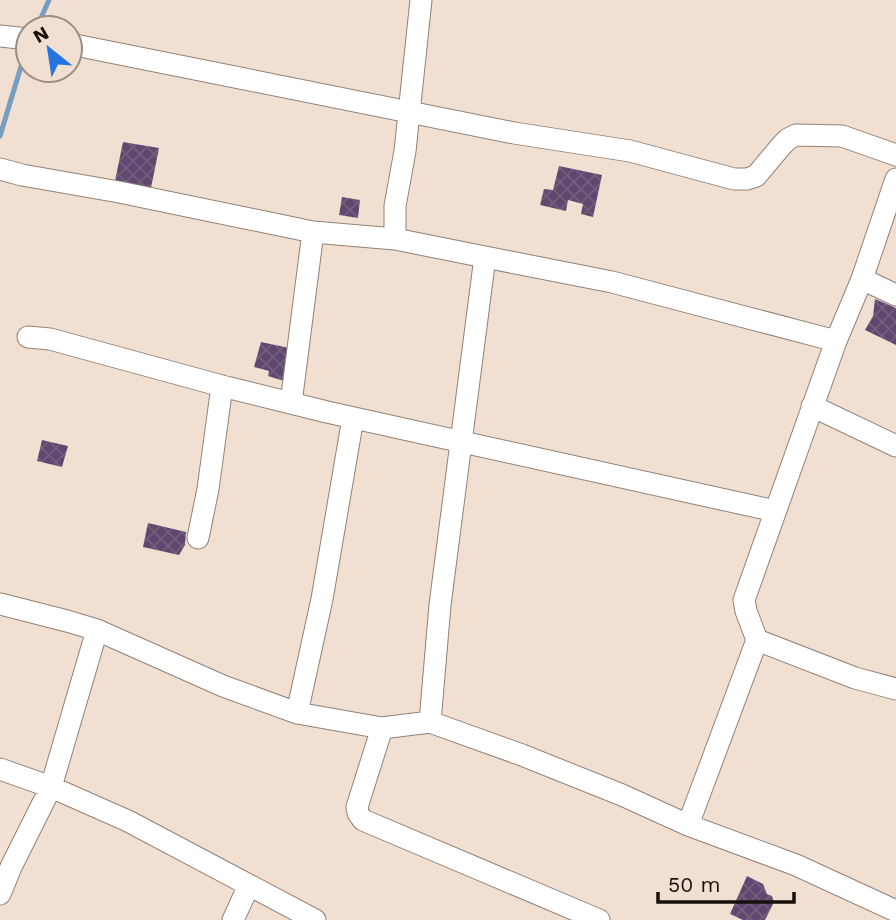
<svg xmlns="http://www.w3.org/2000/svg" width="896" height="920" font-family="'Work Sans',sans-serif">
	<defs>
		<pattern id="building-cross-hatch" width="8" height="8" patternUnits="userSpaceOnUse" patternTransform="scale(1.75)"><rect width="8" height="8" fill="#5f486f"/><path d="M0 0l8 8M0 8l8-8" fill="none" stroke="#715e7d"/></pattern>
	</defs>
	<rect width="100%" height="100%" fill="#f1dfd2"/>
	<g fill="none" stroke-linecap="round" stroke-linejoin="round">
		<path stroke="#759ec1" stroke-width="5" d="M 37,27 L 49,0
			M 0,136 L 26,50"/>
	</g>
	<path fill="url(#building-cross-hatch)" d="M 123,142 L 159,148 L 151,188 L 115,181 Z
		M 559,166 L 602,175 L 593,217 L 581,214 L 583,204 L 568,200 L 566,211 L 540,205 L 544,189 L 553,190 Z
		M 342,197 L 360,200 L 358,218 L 339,215 Z
		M 875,299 L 896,308 L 896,345 L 865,330 L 873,316 Z
		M 261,342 L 294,349 L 287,382 L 268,376 L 269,371 L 254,367 Z
		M 42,440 L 68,446 L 62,467 L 37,461 Z
		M 148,523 L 186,532 L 185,545 L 179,555 L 143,547 Z
		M 747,876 L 763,884 L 767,894 L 772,896 L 774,902 L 765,920 L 743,920 L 730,914 Z"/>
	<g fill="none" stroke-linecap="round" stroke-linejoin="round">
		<defs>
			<path id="street" d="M 421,0 L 405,151 L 395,206 L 395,239 L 485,257 L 440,605 L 430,722
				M 0,36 L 28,39
				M 70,44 L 514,133 L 630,151 L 734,179 L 747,179 L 756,176 L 782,145 L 788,139 L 796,135 L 842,136 L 896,155
				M 0,169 L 22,175 L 119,192 L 313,232 L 395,239
				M 485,257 L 612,282 L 836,341
				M 862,279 L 896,295
				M 28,337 L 50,339 L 222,386 L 327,412 L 775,511
				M 291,403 L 313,232
				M 812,406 L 896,446
				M 198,538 L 208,489 L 222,386
				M 0,604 L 67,621 L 97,630 L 223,686 L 297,713 L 382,728 L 430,722 L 522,755 L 622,795 L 688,825 L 796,865 L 896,911
				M 757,640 L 855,678 L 896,689
				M 297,713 L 322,599 L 353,418
				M 382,728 L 357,807 L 358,813 L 363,820 L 599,920
				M 0,769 L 51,787 L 128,821 L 315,920
				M 688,825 L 757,640 L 746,611 L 744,600 L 836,341 L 862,279 L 896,179
				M 0,894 L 11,867 L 51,787 L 97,630
				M 233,920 L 249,885"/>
		</defs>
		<use href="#street" stroke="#918276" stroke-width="23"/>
		<use href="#street" stroke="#fff" stroke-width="21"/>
	</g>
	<g transform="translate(49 49) rotate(330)"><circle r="33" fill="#f1dfd2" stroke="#9a8d83" stroke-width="2"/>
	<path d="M0-5L12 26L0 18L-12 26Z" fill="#2674df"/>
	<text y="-10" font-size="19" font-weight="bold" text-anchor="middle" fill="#17110d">N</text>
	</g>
	<path d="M658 892v10h136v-10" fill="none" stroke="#17110d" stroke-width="3.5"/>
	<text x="668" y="892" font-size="21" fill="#17110d" stroke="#f1dfd2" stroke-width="5" paint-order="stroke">50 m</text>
</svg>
